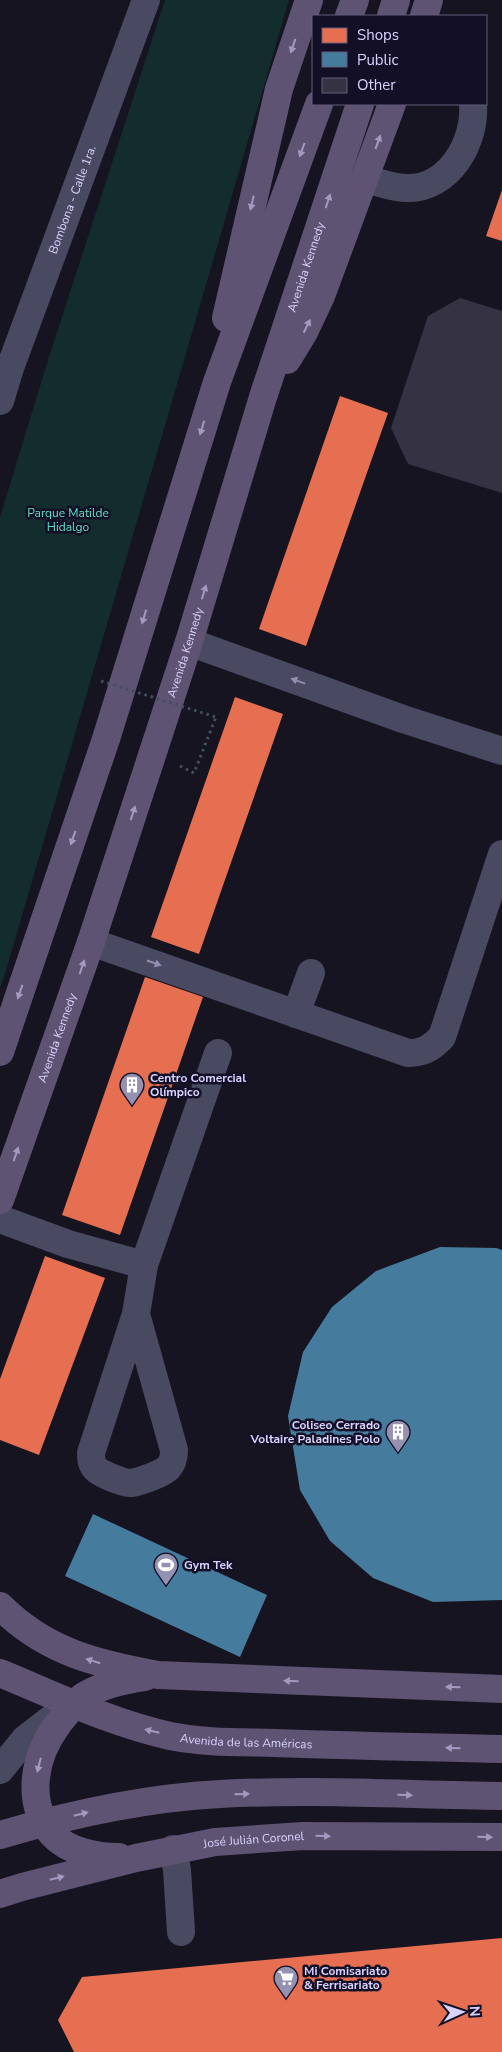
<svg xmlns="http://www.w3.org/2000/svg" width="502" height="2052" font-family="'Nunito Sans',sans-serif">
	<rect width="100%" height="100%" fill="#161421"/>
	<path fill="#132c2d" d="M 165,0 L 289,0 L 5,974 L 0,988 L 0,517 L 49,357 Z"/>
	<path fill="#e76f51" d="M 502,190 L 502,241 L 486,236 Z
		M 340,396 L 388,413 L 306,646 L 259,629 Z
		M 235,697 L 283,714 L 199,954 L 151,937 Z
		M 145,977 L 203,997 L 120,1235 L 62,1215 Z
		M 45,1256 L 105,1278 L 39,1455 L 0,1440 L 0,1379 Z
		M 502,1938 L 502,2052 L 74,2052 L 58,2020 L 82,1977 Z"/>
	<path fill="#457b9d" d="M 440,1247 L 496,1248 L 502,1250 L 502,1600 L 433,1602 L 373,1578 L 330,1541 L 300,1490 L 288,1416 L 303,1352 L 332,1307 L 376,1271 Z
		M 93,1514 L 267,1595 L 240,1657 L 65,1576 Z"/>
	<path fill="#343243" d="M 460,298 L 502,311 L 502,493 L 408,464 L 391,428 L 428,316 Z"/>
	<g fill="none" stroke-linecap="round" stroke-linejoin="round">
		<path stroke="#44505f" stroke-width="3" stroke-dasharray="2.5 4" stroke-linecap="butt" d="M 180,766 L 194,773 L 216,717"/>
		<g stroke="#4a4962" stroke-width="28">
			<path d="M 365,179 C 378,182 393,188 407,188 C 449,189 476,142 473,104"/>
			<path id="s1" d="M 0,401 L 10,368 L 146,0"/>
			<path d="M 189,642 L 403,719 L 502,751"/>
			<path d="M 91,942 L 408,1053 C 424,1053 431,1048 442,1037 L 502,854"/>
			<path d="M 296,1014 L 311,973"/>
			<path d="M 0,1219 L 68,1244 L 144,1265 L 218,1053"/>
			<path d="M 136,1314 L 174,1450 C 174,1457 173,1463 168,1468 C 162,1474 139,1482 131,1483 C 123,1483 100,1474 95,1468 C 91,1463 91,1458 91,1453 L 136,1314 L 144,1265"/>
			<path d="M 0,1770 L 25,1739 L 69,1705"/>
			<path d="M 173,1849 L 177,1870 L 181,1932"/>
		</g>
		<g stroke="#5e5373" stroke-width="28">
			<path d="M 349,16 L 355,0"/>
			<path d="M 391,16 L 396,0"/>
			<path d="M 424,16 L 429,0"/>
			<path d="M 226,318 L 279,89 L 309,0"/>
			<path d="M 287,360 L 304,332 L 321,296 L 392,104"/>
			<path d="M 0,1052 L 106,739 L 217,382 L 319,104"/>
			<path id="s2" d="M 0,1200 L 91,942 L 189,642 L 263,397 L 360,104"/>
			<path d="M 0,1606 C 46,1652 97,1664 158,1675 L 502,1689"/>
			<path d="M 119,1857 C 97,1857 68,1852 52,1834 C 25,1801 34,1756 58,1724 C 65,1715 74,1703 84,1696 C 101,1685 125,1680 145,1677"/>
			<path id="s3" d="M 0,1894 L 22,1887 L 136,1858 L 215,1842 L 303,1836 L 502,1837"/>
		</g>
		<path stroke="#44505f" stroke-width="3" stroke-dasharray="2.5 4" stroke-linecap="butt" d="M 101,681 L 216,717"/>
		<g stroke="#5e5373" stroke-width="28">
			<path id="s4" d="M 0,1673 C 56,1696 111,1723 170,1736 C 204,1743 241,1742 275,1743 C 351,1746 426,1747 502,1749"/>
			<path d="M 0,1835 C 71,1814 146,1798 220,1794 C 314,1789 408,1795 502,1796"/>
		</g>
	</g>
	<defs><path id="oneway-solid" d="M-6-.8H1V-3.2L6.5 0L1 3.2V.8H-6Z" transform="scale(1.25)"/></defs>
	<g fill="#a29ac0">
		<use href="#oneway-solid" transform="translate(293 46) rotate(109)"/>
		<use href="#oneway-solid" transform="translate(378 142) rotate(-70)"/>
		<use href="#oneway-solid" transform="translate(302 150) rotate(110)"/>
		<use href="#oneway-solid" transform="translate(328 201) rotate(-72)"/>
		<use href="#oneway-solid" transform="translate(252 203) rotate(103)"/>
		<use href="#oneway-solid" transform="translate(307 326) rotate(-64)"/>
		<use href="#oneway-solid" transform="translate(202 428) rotate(107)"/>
		<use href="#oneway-solid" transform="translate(204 592) rotate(-73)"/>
		<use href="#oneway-solid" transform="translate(144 617) rotate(107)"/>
		<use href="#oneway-solid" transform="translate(133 813) rotate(-72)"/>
		<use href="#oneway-solid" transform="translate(73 838) rotate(109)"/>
		<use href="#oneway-solid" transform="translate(82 967) rotate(-71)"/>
		<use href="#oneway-solid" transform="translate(20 992) rotate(109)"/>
		<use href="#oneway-solid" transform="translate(16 1154) rotate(-71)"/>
		<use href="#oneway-solid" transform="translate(93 1661) rotate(-162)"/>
		<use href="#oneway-solid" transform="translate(291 1681) rotate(-178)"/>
		<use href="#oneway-solid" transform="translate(453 1687) rotate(-178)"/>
		<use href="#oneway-solid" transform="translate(152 1731) rotate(-167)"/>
		<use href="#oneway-solid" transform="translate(453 1748) rotate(-179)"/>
		<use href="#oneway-solid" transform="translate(39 1765) rotate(104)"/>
		<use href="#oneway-solid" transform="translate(242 1794) rotate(-2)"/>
		<use href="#oneway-solid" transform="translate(405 1795) rotate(1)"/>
		<use href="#oneway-solid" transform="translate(81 1814) rotate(-14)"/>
		<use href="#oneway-solid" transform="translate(323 1836) rotate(1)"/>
		<use href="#oneway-solid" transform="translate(485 1837) rotate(1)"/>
		<use href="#oneway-solid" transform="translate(57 1878) rotate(-14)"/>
	</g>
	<g fill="#928eb0">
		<use href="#oneway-solid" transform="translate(298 681) rotate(-160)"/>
		<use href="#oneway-solid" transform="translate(154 963) rotate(19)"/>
	</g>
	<defs>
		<symbol id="building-pin" viewBox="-11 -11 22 30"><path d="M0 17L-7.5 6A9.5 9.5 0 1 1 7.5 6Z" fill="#9591b1" stroke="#130f26"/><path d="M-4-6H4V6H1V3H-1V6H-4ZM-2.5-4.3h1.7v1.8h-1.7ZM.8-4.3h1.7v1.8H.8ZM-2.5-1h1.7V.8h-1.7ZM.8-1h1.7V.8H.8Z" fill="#fff"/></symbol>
		<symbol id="stadium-pin" viewBox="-11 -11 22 30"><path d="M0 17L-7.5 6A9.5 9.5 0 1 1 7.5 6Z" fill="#9591b1" stroke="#130f26"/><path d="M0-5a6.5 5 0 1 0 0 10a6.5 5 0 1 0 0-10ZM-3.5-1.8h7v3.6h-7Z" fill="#fff"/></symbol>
		<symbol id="supermarket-pin" viewBox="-11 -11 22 30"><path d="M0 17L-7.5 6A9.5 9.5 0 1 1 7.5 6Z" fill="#9591b1" stroke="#130f26"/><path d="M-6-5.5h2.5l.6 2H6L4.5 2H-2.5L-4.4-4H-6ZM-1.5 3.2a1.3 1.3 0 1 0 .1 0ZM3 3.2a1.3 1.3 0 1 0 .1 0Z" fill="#fff"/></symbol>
	</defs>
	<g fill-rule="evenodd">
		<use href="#building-pin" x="118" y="1071" width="28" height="38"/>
		<use href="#building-pin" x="384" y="1418" width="28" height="38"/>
		<use href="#stadium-pin" x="152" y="1551" width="28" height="38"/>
		<use href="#supermarket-pin" x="272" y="1964" width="28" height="38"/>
	</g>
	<g text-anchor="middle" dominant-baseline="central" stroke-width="5" stroke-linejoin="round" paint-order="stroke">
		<g font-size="12" fill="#d9d4ff" stroke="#130f26">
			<text stroke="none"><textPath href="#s1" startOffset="214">Bombona - Calle 1ra.</textPath></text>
			<text stroke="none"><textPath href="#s2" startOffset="982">Avenida Kennedy</textPath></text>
			<text stroke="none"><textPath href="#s2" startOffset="578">Avenida Kennedy</textPath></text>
			<text stroke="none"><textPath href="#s2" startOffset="172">Avenida Kennedy</textPath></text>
			<text stroke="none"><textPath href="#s4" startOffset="258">Avenida de las Américas</textPath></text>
			<text stroke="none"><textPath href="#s3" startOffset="260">José Julián Coronel</textPath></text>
		</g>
		<g font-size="12" fill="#5fe0c0" stroke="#130f26">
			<text x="68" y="513">Parque Matilde<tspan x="68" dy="14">Hidalgo</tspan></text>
		</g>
		<g font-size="12" font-weight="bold" fill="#d9d4ff" stroke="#130f26" text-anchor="start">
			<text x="150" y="1078">Centro Comercial<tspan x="150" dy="14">Olímpico</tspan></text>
			<text x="380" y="1425" text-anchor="end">Coliseo Cerrado<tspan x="380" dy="14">Voltaire Paladines Polo</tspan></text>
			<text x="184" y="1565">Gym Tek</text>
			<text x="304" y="1971">Mi Comisariato<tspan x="304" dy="14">&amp; Ferrisariato</tspan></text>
		</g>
	</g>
	<rect x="312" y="15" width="175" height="90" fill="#130f26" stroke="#625e7d"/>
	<rect x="322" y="28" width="25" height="15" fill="#e76f51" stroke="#625e7d"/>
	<text x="357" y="40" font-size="15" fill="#d9d4ff">Shops</text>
	<rect x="322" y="52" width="25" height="15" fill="#457b9d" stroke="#625e7d"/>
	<text x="357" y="65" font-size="15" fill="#d9d4ff">Public</text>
	<rect x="322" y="78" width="25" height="15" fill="#343243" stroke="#625e7d"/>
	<text x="357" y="90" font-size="15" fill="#d9d4ff">Other</text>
	<g transform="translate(462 2012) rotate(87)" stroke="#130f26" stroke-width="4" paint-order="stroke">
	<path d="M0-4L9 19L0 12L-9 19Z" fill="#d9d4ff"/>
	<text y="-8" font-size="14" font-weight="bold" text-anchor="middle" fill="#d9d4ff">N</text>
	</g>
</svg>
